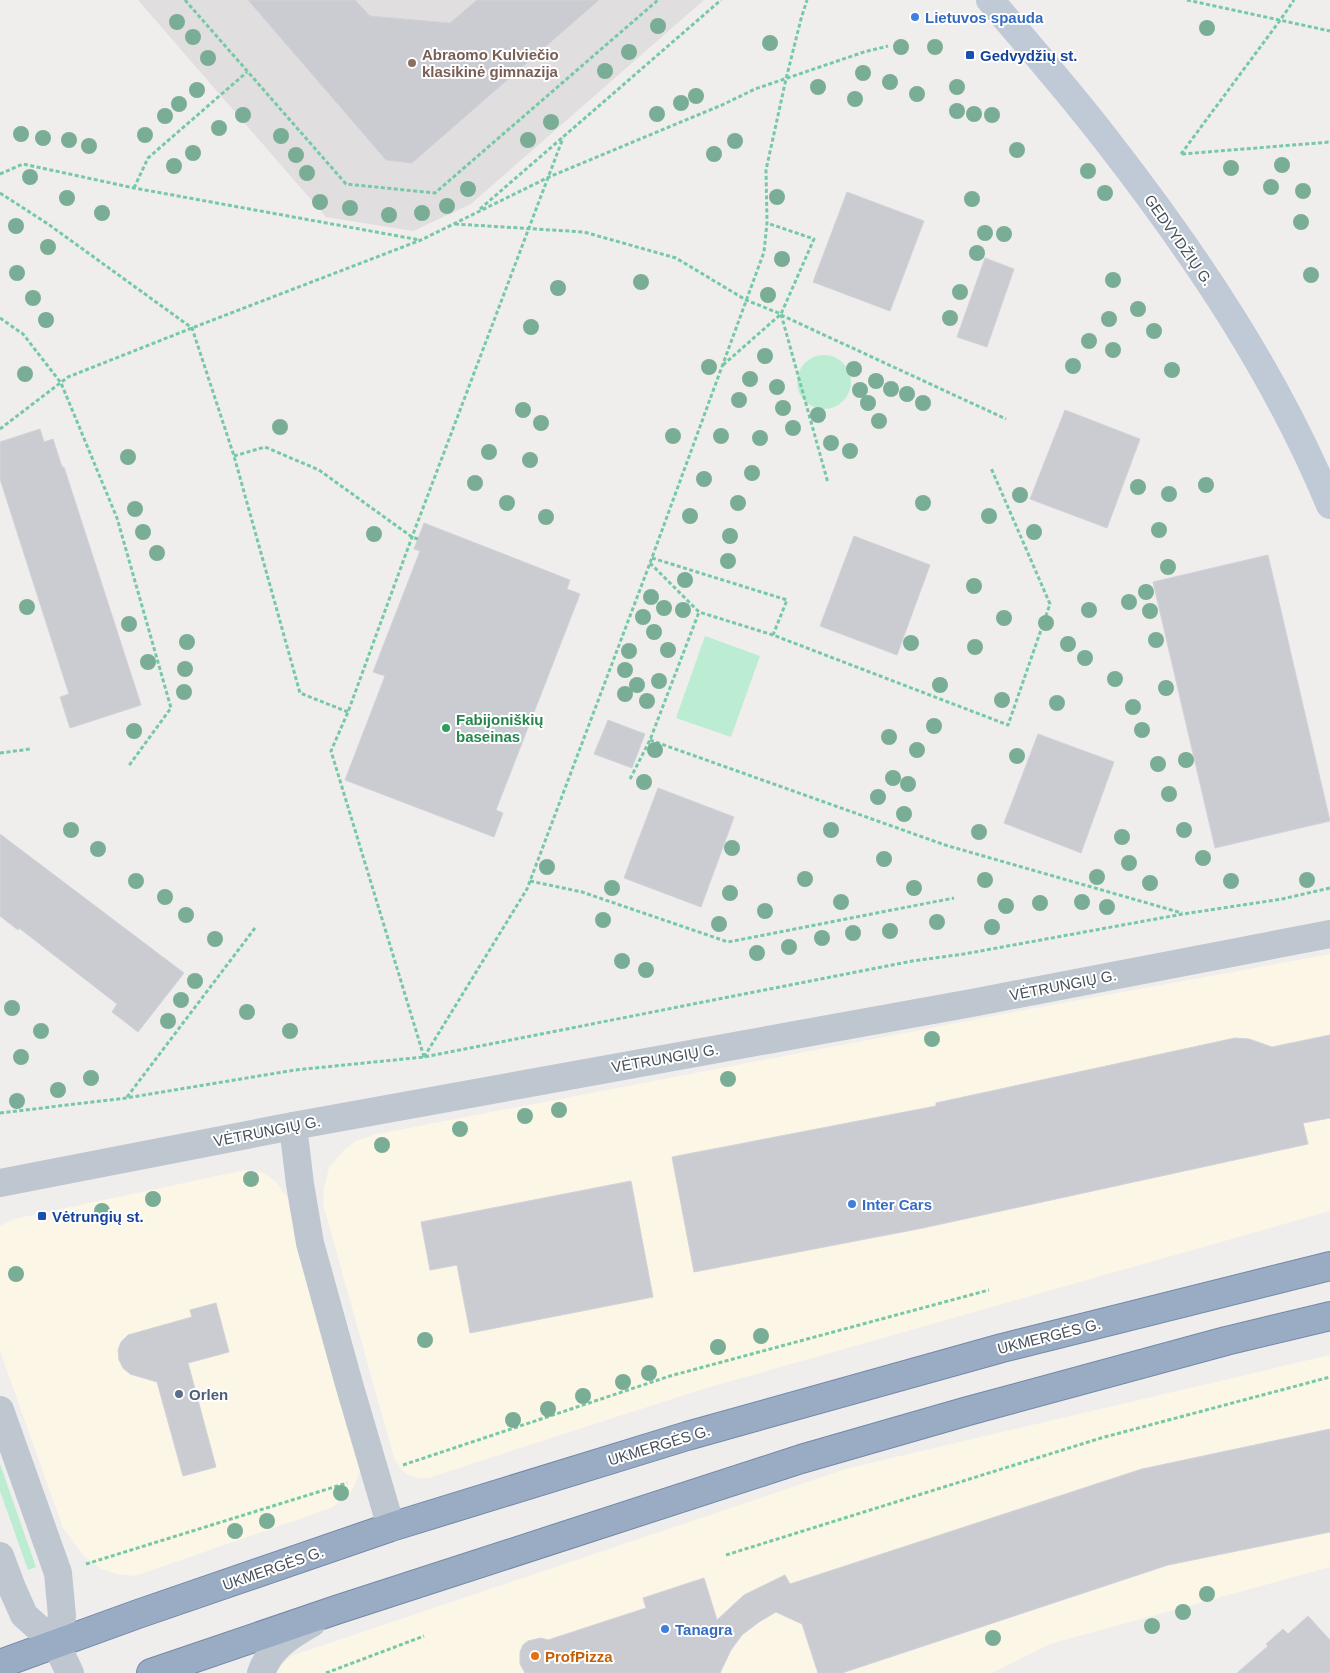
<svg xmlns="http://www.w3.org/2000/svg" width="1330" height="1673" font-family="Arial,sans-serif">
	<rect width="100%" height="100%" fill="#f0eded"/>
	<path fill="#fbf6e6" d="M 1330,954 L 1330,1211 L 703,1389 L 428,1478 L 416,1478 L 407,1474 L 402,1470 L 394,1458 L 323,1204 L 324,1188 L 329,1168 L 343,1151 L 356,1141 L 377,1134 L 1019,1011 Z
		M 245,1170 L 261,1172 L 270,1177 L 276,1182 L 288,1199 L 290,1211 L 350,1427 L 361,1469 L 353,1489 L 345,1497 L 331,1508 L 135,1576 L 117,1574 L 101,1569 L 84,1556 L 63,1528 L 0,1351 L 0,1226 L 14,1219 Z
		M 1330,1355 L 1330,1567 L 1050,1644 L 992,1673 L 277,1673 L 281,1665 L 291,1656 L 849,1468 Z"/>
	<path fill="#e1dedf" d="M 138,0 L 704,0 L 471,204 L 413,231 L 326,217 Z"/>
	<path fill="#bcedd2" d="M797 382a27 27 0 1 1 54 0a27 27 0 1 1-54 0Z
		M 705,636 L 760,656 L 731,737 L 676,718 Z
		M 0,1464 L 36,1567 L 28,1570 L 0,1491 Z"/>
	<path fill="#caccd2" stroke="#d1d3d9" d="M 248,0 L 355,0 L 370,16 L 450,23 L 477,0 L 599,0 L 412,163 L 386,160 Z
		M 847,192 L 924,221 L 890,311 L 813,282 Z
		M 985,258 L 1014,269 L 987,347 L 957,337 Z
		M 1065,410 L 1140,439 L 1107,528 L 1030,499 Z
		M 40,429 L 44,442 L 53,439 L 62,467 L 64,467 L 141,705 L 70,728 L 60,697 L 69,694 L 0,479 L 0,442 Z
		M 424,523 L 570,580 L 567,589 L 580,594 L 496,810 L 503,813 L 494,837 L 345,780 L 385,676 L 373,672 L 420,551 L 414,549 Z
		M 854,536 L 930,565 L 897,655 L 820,626 Z
		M 1268,555 L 1330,821 L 1215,848 L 1153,582 Z
		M 608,720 L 645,734 L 632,768 L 594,754 Z
		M 1038,734 L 1114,762 L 1081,853 L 1004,823 Z
		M 658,788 L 734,817 L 701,907 L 624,878 Z
		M 0,834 L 184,973 L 138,1032 L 112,1012 L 117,1004 L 19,928 L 18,930 L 0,916 Z
		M 1330,1035 L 1330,1118 L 1303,1123 L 1308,1144 L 923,1228 L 694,1272 L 672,1157 L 936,1106 L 936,1103 L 1235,1038 L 1249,1039 L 1272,1047 Z
		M 631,1181 L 653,1297 L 470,1333 L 457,1265 L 430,1270 L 421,1222 Z
		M 216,1303 L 229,1352 L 188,1363 L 216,1467 L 183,1476 L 157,1382 L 130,1374 L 123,1368 L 119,1360 L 118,1350 L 121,1342 L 128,1335 L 192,1317 L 190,1310 Z
		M 1330,1429 L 1330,1532 L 1168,1565 L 842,1673 L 818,1673 L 802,1624 L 776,1612 L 759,1622 L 742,1635 L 731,1650 L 720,1673 L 525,1673 L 520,1664 L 520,1652 L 523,1645 L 528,1641 L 541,1638 L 548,1640 L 646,1608 L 643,1598 L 704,1578 L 717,1620 L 744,1595 L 785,1575 L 790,1584 L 1142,1469 Z
		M 1308,1616 L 1330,1640 L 1330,1673 L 1237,1673 L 1268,1646 L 1266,1644 L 1283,1629 L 1288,1634 Z"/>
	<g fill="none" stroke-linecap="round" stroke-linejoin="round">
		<defs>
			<path id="trunk" d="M 0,1664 L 138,1614 L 391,1527 L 687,1436 L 1002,1348 L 1330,1266
				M 151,1673 L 336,1610 L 801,1459 L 968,1411 L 1226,1341 L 1330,1316"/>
		</defs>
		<use href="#trunk" stroke="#7188a7" stroke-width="30"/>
		<path stroke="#75caa5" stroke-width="3" stroke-dasharray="4 2.5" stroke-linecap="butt" d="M 185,0 L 346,184 L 435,193 L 658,0
			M 1187,0 L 1330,31
			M 1181,154 L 1281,19 L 1294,0
			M 1182,154 L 1330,142
			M 0,174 L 23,164 L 134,188 L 420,240
			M 134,188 L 148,158 L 247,72
			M 0,193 L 48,224 L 192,328 L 234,456 L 300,693 L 348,712
			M 480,209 L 721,0
			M 455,224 L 584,232 L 676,258 L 746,300 L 781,314 L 828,483
			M 781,315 L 1006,419
			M 0,318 L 23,334 L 61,383 L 117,518 L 171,708 L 128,767
			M 723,365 L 781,314 L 814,239 L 767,223
			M 0,429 L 68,377 L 192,328 L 421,240 L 549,177 L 722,105 L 755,89 L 864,52 L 888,46
			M 234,456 L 265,447 L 319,470 L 412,537 L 418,539
			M 652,558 L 787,600 L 773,635
			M 650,563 L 699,612 L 773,635 L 1008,725 L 1050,604 L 991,468
			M 650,740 L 945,845 L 1182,913
			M 0,753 L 30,749
			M 630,779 L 650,740 L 699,612
			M 530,881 L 582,892 L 728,942 L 954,898
			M 424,1057 L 527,889 L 650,563 L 764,252 L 767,223 L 766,170 L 786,79 L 801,19 L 807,0
			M 424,1057 L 331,751 L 348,712 L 412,537 L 563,138
			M 127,1097 L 255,928
			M 0,1113 L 126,1098 L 295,1070 L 424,1057 L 912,961 L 964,954 L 1183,914 L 1282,899 L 1330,888
			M 403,1465 L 670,1376 L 989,1290
			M 726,1555 L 1101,1438 L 1330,1377
			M 86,1564 L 347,1483
			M 326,1673 L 424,1636"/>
		<path stroke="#bec7cf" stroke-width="28" d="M 293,1126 L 300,1184 L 310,1243 L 349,1384 L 391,1527
			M 0,1183 L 293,1126 L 977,1002 L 1330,934
			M 0,1410 L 58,1573 L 62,1616 L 56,1644
			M 0,1556 L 12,1588 L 24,1615 L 56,1644 L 70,1673
			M 261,1673 C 270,1648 289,1636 312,1623"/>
		<path stroke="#c0c9d6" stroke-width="28" d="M 990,0 C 1031,48 1073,96 1111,146 C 1197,257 1276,375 1330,505"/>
		<use href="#trunk" stroke="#9aacc4" stroke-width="28"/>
	</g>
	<g fill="#7aad96">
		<circle cx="177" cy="22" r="8"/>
		<circle cx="658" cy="26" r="8"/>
		<circle cx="1207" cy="28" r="8"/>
		<circle cx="193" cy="37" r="8"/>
		<circle cx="770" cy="43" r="8"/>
		<circle cx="901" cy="47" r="8"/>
		<circle cx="935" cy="47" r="8"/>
		<circle cx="629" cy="52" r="8"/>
		<circle cx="208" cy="58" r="8"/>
		<circle cx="605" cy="71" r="8"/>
		<circle cx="863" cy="73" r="8"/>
		<circle cx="890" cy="82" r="8"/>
		<circle cx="818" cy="87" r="8"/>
		<circle cx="957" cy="87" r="8"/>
		<circle cx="197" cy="90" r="8"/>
		<circle cx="917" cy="94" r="8"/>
		<circle cx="696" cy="96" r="8"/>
		<circle cx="855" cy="99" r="8"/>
		<circle cx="681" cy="103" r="8"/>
		<circle cx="179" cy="104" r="8"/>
		<circle cx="957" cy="111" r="8"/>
		<circle cx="657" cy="114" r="8"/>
		<circle cx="974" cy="114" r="8"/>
		<circle cx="243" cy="115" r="8"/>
		<circle cx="992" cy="115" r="8"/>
		<circle cx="165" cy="116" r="8"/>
		<circle cx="551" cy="122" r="8"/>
		<circle cx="219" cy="128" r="8"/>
		<circle cx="21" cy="134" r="8"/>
		<circle cx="145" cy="135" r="8"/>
		<circle cx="281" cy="136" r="8"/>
		<circle cx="43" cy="138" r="8"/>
		<circle cx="69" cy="140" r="8"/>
		<circle cx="528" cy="140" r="8"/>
		<circle cx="735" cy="141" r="8"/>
		<circle cx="89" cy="146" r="8"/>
		<circle cx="1017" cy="150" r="8"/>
		<circle cx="193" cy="153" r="8"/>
		<circle cx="714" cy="154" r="8"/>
		<circle cx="296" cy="155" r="8"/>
		<circle cx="1282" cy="165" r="8"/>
		<circle cx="174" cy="166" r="8"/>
		<circle cx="1231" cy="168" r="8"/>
		<circle cx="1088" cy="171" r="8"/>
		<circle cx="307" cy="173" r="8"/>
		<circle cx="30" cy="177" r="8"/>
		<circle cx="1271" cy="187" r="8"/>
		<circle cx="468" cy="189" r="8"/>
		<circle cx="1303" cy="191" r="8"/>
		<circle cx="1105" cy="193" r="8"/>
		<circle cx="777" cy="197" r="8"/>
		<circle cx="67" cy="198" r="8"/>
		<circle cx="972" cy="199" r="8"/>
		<circle cx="320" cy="202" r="8"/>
		<circle cx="447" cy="206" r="8"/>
		<circle cx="350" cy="208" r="8"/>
		<circle cx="102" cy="213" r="8"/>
		<circle cx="422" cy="213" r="8"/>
		<circle cx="389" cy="215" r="8"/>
		<circle cx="1301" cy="222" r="8"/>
		<circle cx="16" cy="226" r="8"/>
		<circle cx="985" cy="233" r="8"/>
		<circle cx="1004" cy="234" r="8"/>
		<circle cx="48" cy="247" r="8"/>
		<circle cx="977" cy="253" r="8"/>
		<circle cx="782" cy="259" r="8"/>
		<circle cx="17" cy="273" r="8"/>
		<circle cx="1311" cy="275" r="8"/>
		<circle cx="1113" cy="280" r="8"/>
		<circle cx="641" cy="282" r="8"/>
		<circle cx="558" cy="288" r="8"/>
		<circle cx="960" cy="292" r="8"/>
		<circle cx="768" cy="295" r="8"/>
		<circle cx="33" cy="298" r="8"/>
		<circle cx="1138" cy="309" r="8"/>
		<circle cx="950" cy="318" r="8"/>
		<circle cx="1109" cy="319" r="8"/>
		<circle cx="46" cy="320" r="8"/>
		<circle cx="531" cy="327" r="8"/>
		<circle cx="1154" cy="331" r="8"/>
		<circle cx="1089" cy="341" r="8"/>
		<circle cx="1113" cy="350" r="8"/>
		<circle cx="765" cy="356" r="8"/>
		<circle cx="1073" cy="366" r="8"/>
		<circle cx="709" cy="367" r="8"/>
		<circle cx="854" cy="369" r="8"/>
		<circle cx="1172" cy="370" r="8"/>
		<circle cx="25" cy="374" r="8"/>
		<circle cx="750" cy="379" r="8"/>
		<circle cx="876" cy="381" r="8"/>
		<circle cx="777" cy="387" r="8"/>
		<circle cx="891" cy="389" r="8"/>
		<circle cx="860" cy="390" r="8"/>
		<circle cx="907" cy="394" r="8"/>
		<circle cx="739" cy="400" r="8"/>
		<circle cx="868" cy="403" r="8"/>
		<circle cx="923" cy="403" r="8"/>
		<circle cx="783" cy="408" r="8"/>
		<circle cx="523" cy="410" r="8"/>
		<circle cx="818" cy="415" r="8"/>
		<circle cx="879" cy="421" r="8"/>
		<circle cx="541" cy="423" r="8"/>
		<circle cx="280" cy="427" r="8"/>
		<circle cx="793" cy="428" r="8"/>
		<circle cx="673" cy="436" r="8"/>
		<circle cx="721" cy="436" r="8"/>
		<circle cx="760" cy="438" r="8"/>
		<circle cx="831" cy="443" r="8"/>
		<circle cx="850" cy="451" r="8"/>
		<circle cx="489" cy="452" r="8"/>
		<circle cx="128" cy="457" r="8"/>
		<circle cx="530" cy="460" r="8"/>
		<circle cx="752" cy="473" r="8"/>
		<circle cx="704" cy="479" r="8"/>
		<circle cx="475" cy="483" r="8"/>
		<circle cx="1206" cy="485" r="8"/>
		<circle cx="1138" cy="487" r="8"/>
		<circle cx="1169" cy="494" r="8"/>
		<circle cx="1020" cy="495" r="8"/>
		<circle cx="507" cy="503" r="8"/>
		<circle cx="738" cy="503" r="8"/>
		<circle cx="923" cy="503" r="8"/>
		<circle cx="135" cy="509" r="8"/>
		<circle cx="690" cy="516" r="8"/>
		<circle cx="989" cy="516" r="8"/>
		<circle cx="546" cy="517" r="8"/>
		<circle cx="1159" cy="530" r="8"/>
		<circle cx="143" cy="532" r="8"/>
		<circle cx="1034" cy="532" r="8"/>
		<circle cx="374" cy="534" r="8"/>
		<circle cx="730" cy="536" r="8"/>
		<circle cx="157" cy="553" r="8"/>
		<circle cx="728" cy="561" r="8"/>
		<circle cx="1168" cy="567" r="8"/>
		<circle cx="685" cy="580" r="8"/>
		<circle cx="974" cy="586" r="8"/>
		<circle cx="1146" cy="592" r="8"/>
		<circle cx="651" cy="597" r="8"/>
		<circle cx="1129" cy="602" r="8"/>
		<circle cx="27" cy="607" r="8"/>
		<circle cx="664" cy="608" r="8"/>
		<circle cx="683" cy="610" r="8"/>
		<circle cx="1089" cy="610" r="8"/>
		<circle cx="1150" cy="611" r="8"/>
		<circle cx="643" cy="617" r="8"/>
		<circle cx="1004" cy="618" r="8"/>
		<circle cx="1046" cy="623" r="8"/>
		<circle cx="129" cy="624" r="8"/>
		<circle cx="654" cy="632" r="8"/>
		<circle cx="1156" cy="640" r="8"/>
		<circle cx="187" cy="642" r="8"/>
		<circle cx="911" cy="643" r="8"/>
		<circle cx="1068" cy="644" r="8"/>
		<circle cx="975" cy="647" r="8"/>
		<circle cx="668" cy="650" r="8"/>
		<circle cx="629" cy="651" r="8"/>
		<circle cx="1085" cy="658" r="8"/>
		<circle cx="148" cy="662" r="8"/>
		<circle cx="185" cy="669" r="8"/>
		<circle cx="625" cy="670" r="8"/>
		<circle cx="1115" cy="679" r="8"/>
		<circle cx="659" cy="681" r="8"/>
		<circle cx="637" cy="685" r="8"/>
		<circle cx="940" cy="685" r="8"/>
		<circle cx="1166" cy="688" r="8"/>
		<circle cx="184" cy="692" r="8"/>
		<circle cx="625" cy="694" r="8"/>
		<circle cx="1002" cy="700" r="8"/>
		<circle cx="647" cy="701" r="8"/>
		<circle cx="1057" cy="703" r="8"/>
		<circle cx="1133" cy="707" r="8"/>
		<circle cx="934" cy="726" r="8"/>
		<circle cx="1142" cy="730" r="8"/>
		<circle cx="134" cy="731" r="8"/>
		<circle cx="889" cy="737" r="8"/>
		<circle cx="655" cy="750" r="8"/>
		<circle cx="917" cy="750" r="8"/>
		<circle cx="1017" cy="756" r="8"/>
		<circle cx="1186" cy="760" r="8"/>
		<circle cx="1158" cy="764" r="8"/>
		<circle cx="893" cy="778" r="8"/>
		<circle cx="644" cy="782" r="8"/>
		<circle cx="908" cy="784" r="8"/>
		<circle cx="1169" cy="794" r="8"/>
		<circle cx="878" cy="797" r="8"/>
		<circle cx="904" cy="814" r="8"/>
		<circle cx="71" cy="830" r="8"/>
		<circle cx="831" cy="830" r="8"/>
		<circle cx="1184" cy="830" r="8"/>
		<circle cx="979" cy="832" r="8"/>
		<circle cx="1122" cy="837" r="8"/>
		<circle cx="732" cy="848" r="8"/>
		<circle cx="98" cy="849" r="8"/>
		<circle cx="1203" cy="858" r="8"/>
		<circle cx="884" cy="859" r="8"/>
		<circle cx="1129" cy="863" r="8"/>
		<circle cx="547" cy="867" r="8"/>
		<circle cx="1097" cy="877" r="8"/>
		<circle cx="805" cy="879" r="8"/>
		<circle cx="985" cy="880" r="8"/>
		<circle cx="1307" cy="880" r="8"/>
		<circle cx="136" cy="881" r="8"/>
		<circle cx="1231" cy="881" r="8"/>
		<circle cx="1150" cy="883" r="8"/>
		<circle cx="612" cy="888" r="8"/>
		<circle cx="914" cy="888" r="8"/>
		<circle cx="730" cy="893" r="8"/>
		<circle cx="165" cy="897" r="8"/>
		<circle cx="841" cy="902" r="8"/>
		<circle cx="1082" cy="902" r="8"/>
		<circle cx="1040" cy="903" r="8"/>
		<circle cx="1006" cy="906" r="8"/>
		<circle cx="1107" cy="907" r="8"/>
		<circle cx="765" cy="911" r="8"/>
		<circle cx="186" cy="915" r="8"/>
		<circle cx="603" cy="920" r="8"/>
		<circle cx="937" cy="922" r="8"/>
		<circle cx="719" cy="924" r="8"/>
		<circle cx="992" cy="927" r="8"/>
		<circle cx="890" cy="931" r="8"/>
		<circle cx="853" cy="933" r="8"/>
		<circle cx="822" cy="938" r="8"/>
		<circle cx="215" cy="939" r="8"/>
		<circle cx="789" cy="947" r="8"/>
		<circle cx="757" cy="953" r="8"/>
		<circle cx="622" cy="961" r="8"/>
		<circle cx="646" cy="970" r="8"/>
		<circle cx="195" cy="981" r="8"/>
		<circle cx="181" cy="1000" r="8"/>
		<circle cx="12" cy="1008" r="8"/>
		<circle cx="247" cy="1012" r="8"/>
		<circle cx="168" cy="1021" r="8"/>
		<circle cx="41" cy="1031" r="8"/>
		<circle cx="290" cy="1031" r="8"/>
		<circle cx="932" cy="1039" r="8"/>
		<circle cx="21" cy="1057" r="8"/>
		<circle cx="91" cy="1078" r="8"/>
		<circle cx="728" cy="1079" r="8"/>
		<circle cx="58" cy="1090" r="8"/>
		<circle cx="17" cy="1101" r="8"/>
		<circle cx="559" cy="1110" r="8"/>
		<circle cx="525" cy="1116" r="8"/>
		<circle cx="460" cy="1129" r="8"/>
		<circle cx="382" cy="1145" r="8"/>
		<circle cx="251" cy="1179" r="8"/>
		<circle cx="153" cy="1199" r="8"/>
		<circle cx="102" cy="1211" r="8"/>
		<circle cx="16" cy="1274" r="8"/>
		<circle cx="761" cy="1336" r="8"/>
		<circle cx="425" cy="1340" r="8"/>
		<circle cx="718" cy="1347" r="8"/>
		<circle cx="649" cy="1373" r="8"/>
		<circle cx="623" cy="1382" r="8"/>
		<circle cx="583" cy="1396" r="8"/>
		<circle cx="548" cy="1409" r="8"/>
		<circle cx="513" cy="1420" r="8"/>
		<circle cx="341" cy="1493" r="8"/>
		<circle cx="267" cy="1521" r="8"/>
		<circle cx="235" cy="1531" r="8"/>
		<circle cx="1207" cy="1594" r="8"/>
		<circle cx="1183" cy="1612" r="8"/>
		<circle cx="1152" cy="1626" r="8"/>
		<circle cx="993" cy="1638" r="8"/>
	</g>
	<g fill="#3f7fe0" stroke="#fff" stroke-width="2">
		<circle cx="915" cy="17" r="5"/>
		<circle cx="852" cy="1204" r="5"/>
		<circle cx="665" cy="1629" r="5"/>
	</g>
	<g fill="#1a4fb4" stroke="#fff" stroke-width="2">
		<rect x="965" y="50" width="10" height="10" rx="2.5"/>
		<rect x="37" y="1211" width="10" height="10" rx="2.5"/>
	</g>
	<circle fill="#8d6e63" stroke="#fff" stroke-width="2" cx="412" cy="63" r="5"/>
	<circle fill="#2e9e5b" stroke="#fff" stroke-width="2" cx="446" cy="728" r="5"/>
	<circle fill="#5c6f8a" stroke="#fff" stroke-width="2" cx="179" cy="1394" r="5"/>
	<circle fill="#e8710a" stroke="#fff" stroke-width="2" cx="535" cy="1656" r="5"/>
	<g text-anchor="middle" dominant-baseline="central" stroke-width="4" stroke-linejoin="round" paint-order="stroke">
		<g font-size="15" font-weight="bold" fill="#366cbe" stroke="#fff" text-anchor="start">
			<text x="925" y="17">Lietuvos spauda</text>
			<text x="862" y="1204">Inter Cars</text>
			<text x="675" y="1629">Tanagra</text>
		</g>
		<g font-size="15" font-weight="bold" fill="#785e54" stroke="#fff" text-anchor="start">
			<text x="422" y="54">Abraomo Kulviečio<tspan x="422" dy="17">klasikinė gimnazija</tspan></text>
		</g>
		<g font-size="15" font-weight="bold" fill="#164399" stroke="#fff" text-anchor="start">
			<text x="980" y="55">Gedvydžių st.</text>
			<text x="52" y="1216">Vėtrungių st.</text>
		</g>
		<g font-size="15" fill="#464f5a" stroke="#fff">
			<text transform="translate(1179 240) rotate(55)">GEDVYDŽIŲ G.</text>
			<text transform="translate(1063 985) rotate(-11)">VĖTRUNGIŲ G.</text>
			<text transform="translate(665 1058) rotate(-10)">VĖTRUNGIŲ G.</text>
			<text transform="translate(267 1131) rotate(-11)">VĖTRUNGIŲ G.</text>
			<text transform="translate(1049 1336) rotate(-14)">UKMERGĖS G.</text>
			<text transform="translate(659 1445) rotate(-17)">UKMERGĖS G.</text>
			<text transform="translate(273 1568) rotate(-19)">UKMERGĖS G.</text>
		</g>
		<g font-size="15" font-weight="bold" fill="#27864d" stroke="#fff" text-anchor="start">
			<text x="456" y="719">Fabijoniškių<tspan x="456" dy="17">baseinas</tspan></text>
		</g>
		<g font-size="15" font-weight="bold" fill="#4e5e75" stroke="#fff" text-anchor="start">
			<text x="189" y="1394">Orlen</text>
		</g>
		<g font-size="15" font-weight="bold" fill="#c56008" stroke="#fff" text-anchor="start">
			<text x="545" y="1656">ProfPizza</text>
		</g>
	</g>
</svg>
